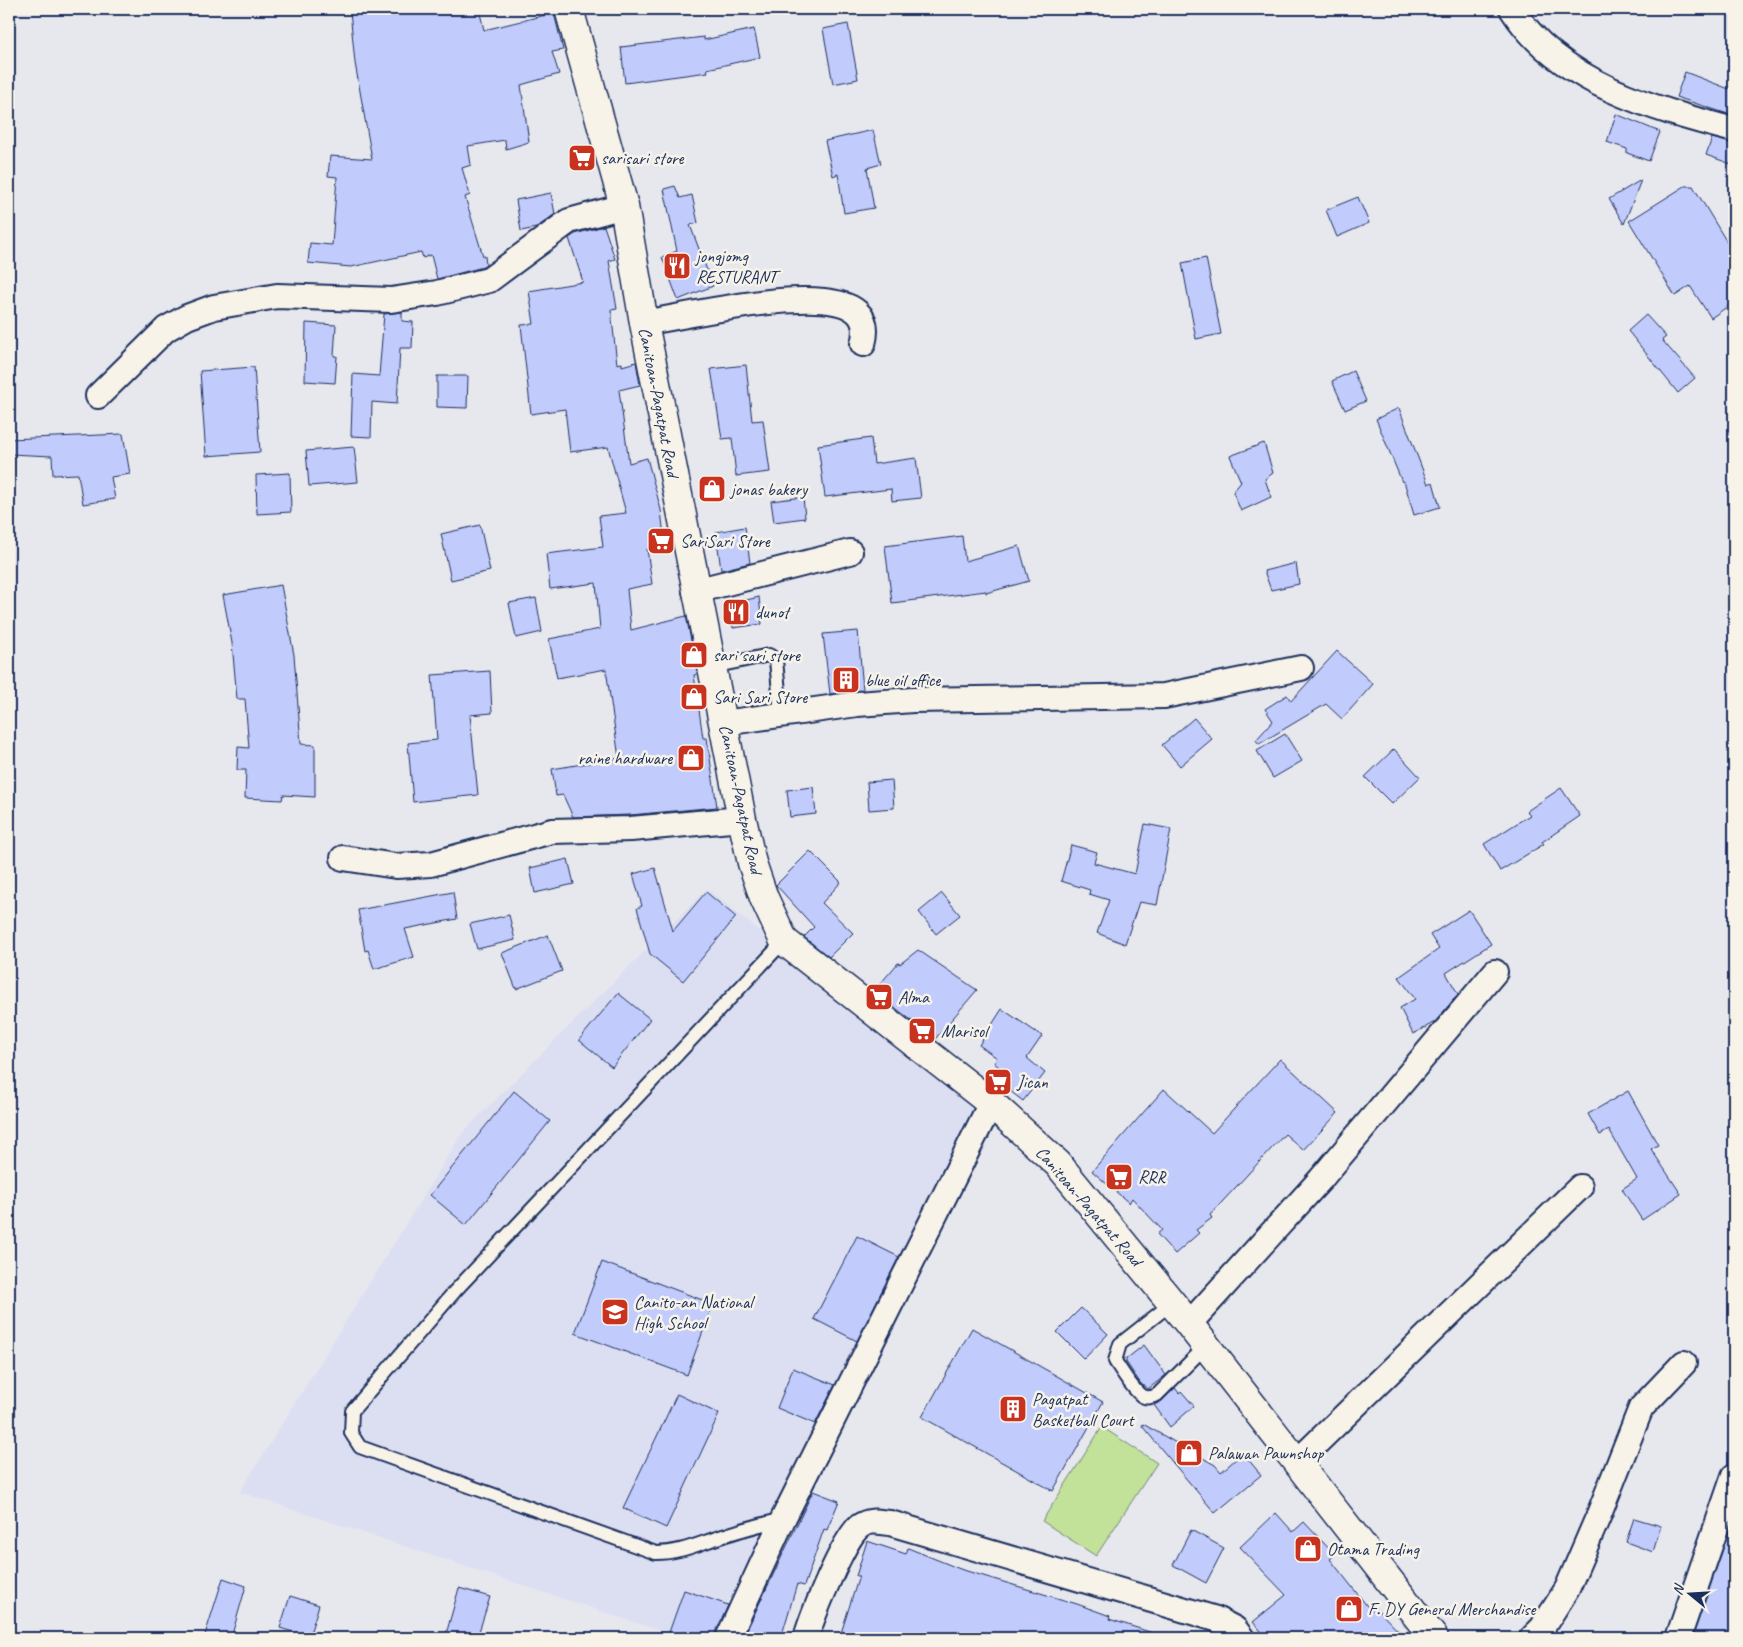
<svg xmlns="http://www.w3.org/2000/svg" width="1743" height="1647" font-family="Caveat,sans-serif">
	<rect width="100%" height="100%" fill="#e7e7ee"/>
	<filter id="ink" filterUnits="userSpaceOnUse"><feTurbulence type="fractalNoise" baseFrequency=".02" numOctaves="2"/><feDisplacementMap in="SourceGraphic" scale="10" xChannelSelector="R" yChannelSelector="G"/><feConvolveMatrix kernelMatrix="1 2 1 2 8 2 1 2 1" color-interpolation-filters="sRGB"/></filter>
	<g filter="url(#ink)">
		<path fill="#dcdff2" d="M 707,889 L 984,1111 L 709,1638 L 682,1638 L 240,1492 L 463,1132 Z"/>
		<path fill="#c2e199" stroke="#6e887c" d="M 1102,1427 L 1157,1463 L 1096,1556 L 1042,1521 Z"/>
		<path fill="#c1ccfd" stroke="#1b2f5e" d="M 368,9 L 479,9 L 484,30 L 554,13 L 563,50 L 552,52 L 559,74 L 521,85 L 529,142 L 506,149 L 505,140 L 468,146 L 471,165 L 462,168 L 470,195 L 465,197 L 483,256 L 485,256 L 486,265 L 483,267 L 437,279 L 431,255 L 423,258 L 421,252 L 351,267 L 308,263 L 310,243 L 332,245 L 337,177 L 328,176 L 330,156 L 372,159 L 355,63 L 350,11 Z
			M 848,24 L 858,79 L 833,84 L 823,29 Z
			M 754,29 L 760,57 L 707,69 L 708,72 L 625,83 L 621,47 L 704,37 L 704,40 Z
			M 1685,72 L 1729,89 L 1731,83 L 1734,84 L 1734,116 L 1676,97 Z
			M 1616,114 L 1660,132 L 1649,161 L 1627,153 L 1627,149 L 1607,142 Z
			M 873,130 L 881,164 L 867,168 L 874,208 L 844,213 L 838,174 L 833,176 L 825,141 Z
			M 1712,138 L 1734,143 L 1734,165 L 1706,155 Z
			M 1641,180 L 1624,224 L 1609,199 Z
			M 675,186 L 680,198 L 692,195 L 698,223 L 690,225 L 713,286 L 678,300 L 662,257 L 677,251 L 664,189 Z
			M 1685,186 L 1693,186 L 1734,254 L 1734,302 L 1711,318 L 1690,286 L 1675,296 L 1629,221 Z
			M 551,193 L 555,214 L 536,228 L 521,231 L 516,200 Z
			M 1358,197 L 1369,223 L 1337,237 L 1326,210 Z
			M 604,226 L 615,259 L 609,261 L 617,309 L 611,310 L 617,364 L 622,363 L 622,366 L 636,362 L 640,385 L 619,390 L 629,463 L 647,458 L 661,510 L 665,546 L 647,549 L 652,584 L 627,589 L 631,630 L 686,616 L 698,674 L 694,675 L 703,738 L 707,738 L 717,807 L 630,815 L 573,817 L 563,795 L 556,796 L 552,769 L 619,758 L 606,669 L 557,678 L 549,639 L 600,629 L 596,583 L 550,589 L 546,554 L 603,547 L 599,516 L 626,513 L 608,447 L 570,452 L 565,409 L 531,414 L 521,325 L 534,324 L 529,291 L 583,282 L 569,238 L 575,234 Z
			M 1206,258 L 1221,334 L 1196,339 L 1182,263 Z
			M 402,312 L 402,321 L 413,322 L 412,348 L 400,348 L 397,404 L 372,402 L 371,437 L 351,436 L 353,374 L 379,376 L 384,314 Z
			M 1646,315 L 1666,337 L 1662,340 L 1695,378 L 1678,393 L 1628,331 Z
			M 306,323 L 336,325 L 334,356 L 337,356 L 335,383 L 305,381 Z
			M 746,365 L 752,421 L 763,420 L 770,472 L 736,476 L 732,438 L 722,439 L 711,369 Z
			M 254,367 L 260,452 L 206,456 L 200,371 Z
			M 1353,371 L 1366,401 L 1345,410 L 1332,381 Z
			M 437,376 L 468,376 L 467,408 L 437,407 Z
			M 1399,408 L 1428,484 L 1433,482 L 1440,507 L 1414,515 L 1404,481 L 1402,482 L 1376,419 Z
			M 123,434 L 130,474 L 111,477 L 115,499 L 83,504 L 78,474 L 53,475 L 52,456 L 9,454 L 9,439 Z
			M 871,438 L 874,464 L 916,458 L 921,498 L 892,501 L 891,489 L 825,497 L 818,445 Z
			M 1264,443 L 1273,473 L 1265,479 L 1271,497 L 1241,511 L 1233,492 L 1241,482 L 1230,456 Z
			M 354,447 L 358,482 L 309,486 L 306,451 Z
			M 290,473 L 291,512 L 257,514 L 256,475 Z
			M 803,497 L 805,518 L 774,522 L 771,501 Z
			M 480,525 L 490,571 L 451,580 L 441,534 Z
			M 745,527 L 750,563 L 721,570 L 716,532 Z
			M 962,536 L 965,561 L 1019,546 L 1029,581 L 986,593 L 986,591 L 892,603 L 885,546 Z
			M 1296,563 L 1299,584 L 1271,590 L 1264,571 Z
			M 281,585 L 294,655 L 301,744 L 315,745 L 315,797 L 283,795 L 282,800 L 245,798 L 246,770 L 237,770 L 238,747 L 249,748 L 245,699 L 237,699 L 232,643 L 223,595 Z
			M 759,597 L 762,624 L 733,628 L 730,604 Z
			M 536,598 L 542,632 L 516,638 L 509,603 Z
			M 858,631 L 863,690 L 830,694 L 823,634 Z
			M 1337,651 L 1373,684 L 1342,719 L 1326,704 L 1259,744 L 1256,740 L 1273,721 L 1265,709 L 1287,695 L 1291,701 Z
			M 490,671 L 492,713 L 470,715 L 478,795 L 413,802 L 408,743 L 437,740 L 432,675 Z
			M 1194,718 L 1212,739 L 1180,766 L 1162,745 Z
			M 1285,734 L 1302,761 L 1273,778 L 1257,751 Z
			M 1394,749 L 1420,777 L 1392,804 L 1365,777 Z
			M 892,780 L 894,808 L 869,810 L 867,782 Z
			M 813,787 L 816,814 L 790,817 L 787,790 Z
			M 1561,788 L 1580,816 L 1542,842 L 1544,844 L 1500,871 L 1484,844 L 1530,815 L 1527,811 Z
			M 1145,824 L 1171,829 L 1157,905 L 1139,902 L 1125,944 L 1097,933 L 1109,900 L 1089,894 L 1090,890 L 1061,881 L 1071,845 L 1097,852 L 1094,863 L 1135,874 Z
			M 810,851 L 841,882 L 822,903 L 853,933 L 829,957 L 804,937 L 814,927 L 776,885 Z
			M 568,859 L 574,884 L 535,893 L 530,868 Z
			M 655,868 L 673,931 L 706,892 L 736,917 L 683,981 L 650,954 L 637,908 L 642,906 L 633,874 Z
			M 453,892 L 457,919 L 405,929 L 414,957 L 374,969 L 368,950 L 365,951 L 358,910 Z
			M 942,893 L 960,915 L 936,934 L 919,912 Z
			M 1469,910 L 1491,944 L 1446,973 L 1458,994 L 1435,1022 L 1413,1034 L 1400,1008 L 1415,999 L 1399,977 L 1439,949 L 1430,935 Z
			M 509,915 L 515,940 L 477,949 L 470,924 Z
			M 548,935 L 562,971 L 516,989 L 502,953 Z
			M 918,950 L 977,990 L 935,1039 L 874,991 L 898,963 L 900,964 Z
			M 618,993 L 650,1019 L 612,1067 L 579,1040 Z
			M 1002,1009 L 1042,1036 L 1027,1058 L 1045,1073 L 1023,1101 L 992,1077 L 999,1067 L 994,1063 L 997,1058 L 979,1045 Z
			M 1280,1059 L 1338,1113 L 1303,1150 L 1285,1134 L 1210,1215 L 1212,1218 L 1196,1230 L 1199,1233 L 1175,1254 L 1157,1234 L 1162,1230 L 1132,1198 L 1129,1203 L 1092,1171 L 1164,1089 L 1212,1133 Z
			M 514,1091 L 550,1121 L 466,1225 L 430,1195 Z
			M 1628,1091 L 1658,1145 L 1651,1149 L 1681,1194 L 1642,1220 L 1622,1189 L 1637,1179 L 1609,1130 L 1600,1135 L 1588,1114 Z
			M 857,1236 L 899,1257 L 857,1341 L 814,1319 Z
			M 602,1262 L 713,1304 L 687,1375 L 575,1333 Z
			M 1081,1308 L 1108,1334 L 1084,1359 L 1057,1332 Z
			M 972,1328 L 1103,1402 L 1053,1491 L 922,1417 Z
			M 1144,1345 L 1166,1375 L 1148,1389 L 1141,1384 L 1126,1362 L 1126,1359 Z
			M 793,1368 L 835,1385 L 815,1424 L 777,1408 Z
			M 1175,1388 L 1179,1393 L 1181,1391 L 1194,1406 L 1170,1427 L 1154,1405 L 1162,1401 Z
			M 677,1394 L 719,1414 L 666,1528 L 623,1508 Z
			M 1143,1424 L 1215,1465 L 1221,1472 L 1243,1453 L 1261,1475 L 1215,1513 L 1142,1426 Z
			M 813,1491 L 839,1501 L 827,1530 L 824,1529 L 804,1586 L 797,1584 L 781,1638 L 743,1638 Z
			M 1276,1513 L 1293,1532 L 1304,1522 L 1335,1555 L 1330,1559 L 1371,1611 L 1375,1607 L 1405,1638 L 1267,1638 L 1253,1622 L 1286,1595 L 1240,1547 Z
			M 1734,1517 L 1734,1638 L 1692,1638 Z
			M 1634,1518 L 1661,1526 L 1653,1552 L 1626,1542 Z
			M 1191,1530 L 1224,1548 L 1206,1583 L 1173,1565 Z
			M 867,1541 L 906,1554 L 908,1548 L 960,1569 L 1077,1604 L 1110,1616 L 1109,1619 L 1156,1634 L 1156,1638 L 856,1638 L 841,1633 L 859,1576 L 856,1576 Z
			M 223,1578 L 246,1586 L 231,1638 L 204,1638 Z
			M 459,1588 L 490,1597 L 477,1638 L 445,1638 Z
			M 684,1590 L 728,1605 L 714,1638 L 667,1638 Z
			M 290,1596 L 319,1605 L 309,1637 L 280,1628 Z"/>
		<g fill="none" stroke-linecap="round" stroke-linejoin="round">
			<defs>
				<path id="lane" d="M 712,667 L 769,655 L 776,660 L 781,714
					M 1172,1303 L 1120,1344 L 1115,1361 C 1121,1370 1133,1390 1142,1396 C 1147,1399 1152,1397 1157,1395 L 1206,1346
					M 783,1519 C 764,1524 743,1529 723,1536 C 700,1543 681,1553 656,1553 L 360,1447 L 351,1433 L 352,1411 L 455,1291 L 784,941"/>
				<path id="street" d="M 1512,9 C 1559,83 1654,109 1734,130
					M 644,323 C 687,316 825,282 857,312 C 867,321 866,333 863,344
					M 98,396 L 166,329 L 187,317 L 214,307 L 277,296 L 391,300 L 437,293 L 489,280 L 569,221 L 624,206
					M 695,591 L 850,552
					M 724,723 L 857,704 L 913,700 L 1164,696 L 1301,668
					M 343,858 L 396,866 L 431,864 L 552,831 L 631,829 L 742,819
					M 1189,1324 L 1320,1180 L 1495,972
					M 1296,1463 L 1580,1187
					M 728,1638 L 783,1519 L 991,1103
					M 806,1638 C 812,1617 844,1537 860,1526 C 870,1519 879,1522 890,1523 L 1216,1619 L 1235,1629 L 1242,1638
					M 1532,1638 L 1542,1628 L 1567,1589 L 1598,1517 L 1641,1408 L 1684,1363
					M 1678,1638 L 1734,1476"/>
				<path id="secondary" d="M 569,9 L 624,206 L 644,323 L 742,819 L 752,863 L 764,898 L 784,941 L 991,1103 L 1058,1164 L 1189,1324 L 1434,1638"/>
			</defs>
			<use href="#lane" stroke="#1b2f5e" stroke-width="16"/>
			<use href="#street" stroke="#1b2f5e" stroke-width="28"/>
			<use href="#secondary" stroke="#1b2f5e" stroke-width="31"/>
			<use href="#lane" stroke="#f7f3e8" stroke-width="12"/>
			<use href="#street" stroke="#f7f3e8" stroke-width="24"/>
			<use href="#secondary" stroke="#f7f3e8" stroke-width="28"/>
		</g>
	</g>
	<defs>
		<symbol id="supermarket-square" viewBox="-11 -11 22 22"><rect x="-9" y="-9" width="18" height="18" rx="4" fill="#c8321e" stroke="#f7f3e8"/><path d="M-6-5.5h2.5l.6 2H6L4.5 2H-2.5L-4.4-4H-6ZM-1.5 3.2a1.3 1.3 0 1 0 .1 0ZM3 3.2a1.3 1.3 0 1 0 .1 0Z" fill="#fff"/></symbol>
		<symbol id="restaurant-square" viewBox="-11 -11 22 22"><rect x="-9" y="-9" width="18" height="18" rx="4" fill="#c8321e" stroke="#f7f3e8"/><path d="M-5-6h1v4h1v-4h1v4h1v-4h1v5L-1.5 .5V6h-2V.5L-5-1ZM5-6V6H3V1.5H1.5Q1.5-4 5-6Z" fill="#fff"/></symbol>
		<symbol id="shop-square" viewBox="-11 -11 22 22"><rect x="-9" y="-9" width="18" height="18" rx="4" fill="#c8321e" stroke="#f7f3e8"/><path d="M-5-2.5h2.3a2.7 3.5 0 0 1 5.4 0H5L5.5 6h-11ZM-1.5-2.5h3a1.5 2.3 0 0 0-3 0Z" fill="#fff"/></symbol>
		<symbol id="building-square" viewBox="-11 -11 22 22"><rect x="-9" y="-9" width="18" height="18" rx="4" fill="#c8321e" stroke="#f7f3e8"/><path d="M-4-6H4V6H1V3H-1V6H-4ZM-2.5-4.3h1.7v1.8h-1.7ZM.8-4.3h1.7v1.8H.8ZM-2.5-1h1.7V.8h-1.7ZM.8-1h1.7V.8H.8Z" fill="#fff"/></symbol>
		<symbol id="school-square" viewBox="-11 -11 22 22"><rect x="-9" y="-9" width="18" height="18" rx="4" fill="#c8321e" stroke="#f7f3e8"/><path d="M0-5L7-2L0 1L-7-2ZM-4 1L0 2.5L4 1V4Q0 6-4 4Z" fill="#fff"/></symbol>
	</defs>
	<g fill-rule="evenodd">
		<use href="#supermarket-square" x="566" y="142" width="32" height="32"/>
		<use href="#restaurant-square" x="661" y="250" width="32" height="32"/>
		<use href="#shop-square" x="696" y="473" width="32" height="32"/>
		<use href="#supermarket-square" x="645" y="525" width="32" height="32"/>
		<use href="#restaurant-square" x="720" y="596" width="32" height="32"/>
		<use href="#shop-square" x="678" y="639" width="32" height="32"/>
		<use href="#building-square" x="830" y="664" width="32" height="32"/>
		<use href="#shop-square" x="678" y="681" width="32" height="32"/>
		<use href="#shop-square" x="675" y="742" width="32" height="32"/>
		<use href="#supermarket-square" x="863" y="981" width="32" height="32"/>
		<use href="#supermarket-square" x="906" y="1015" width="32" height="32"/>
		<use href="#supermarket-square" x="982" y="1066" width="32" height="32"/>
		<use href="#supermarket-square" x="1103" y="1161" width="32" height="32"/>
		<use href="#school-square" x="599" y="1296" width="32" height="32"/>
		<use href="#building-square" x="997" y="1393" width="32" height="32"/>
		<use href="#shop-square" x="1173" y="1437" width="32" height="32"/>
		<use href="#shop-square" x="1292" y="1533" width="32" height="32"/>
		<use href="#shop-square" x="1333" y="1593" width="32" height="32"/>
	</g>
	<g text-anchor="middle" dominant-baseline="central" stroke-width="5" stroke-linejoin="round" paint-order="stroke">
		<g font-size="18" fill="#1b2f5e" stroke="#f7f3e8" text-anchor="start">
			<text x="601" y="158">sarisari store</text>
			<text x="696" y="256">jongjomg<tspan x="696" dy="21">RESTURANT</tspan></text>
			<text x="731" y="489">jonas bakery</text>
			<text x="680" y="541">SariSari Store</text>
			<text x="755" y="612">dunot</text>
			<text x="713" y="655">sari sari store</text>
			<text x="865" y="680">blue oil office</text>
			<text x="713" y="697">Sari Sari Store</text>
			<text x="672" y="758" text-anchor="end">raine hardware</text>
			<text x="898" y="997">Alma</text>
			<text x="941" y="1031">Marisol</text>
			<text x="1017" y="1082">Jican</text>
			<text x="1138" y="1177">RRR</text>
			<text x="634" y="1302">Canito-an National<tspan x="634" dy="21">High School</tspan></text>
			<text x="1032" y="1399">Pagatpat<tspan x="1032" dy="21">Basketball Court</tspan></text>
			<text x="1208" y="1453">Palawan Pawnshop</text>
			<text x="1327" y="1549">Otama Trading</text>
			<text x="1368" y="1609">F. DY General Merchandise</text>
		</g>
		<g font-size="18" fill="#1b2f5e" stroke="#f7f3e8">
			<text transform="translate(659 402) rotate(79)">Canitoan-Pagatpat Road</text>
			<text transform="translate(741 799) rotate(78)">Canitoan-Pagatpat Road</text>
			<text transform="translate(1089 1206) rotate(49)">Canitoan-Pagatpat Road</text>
		</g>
	</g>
	<rect width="1743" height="1647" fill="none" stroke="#f7f3e8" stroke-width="30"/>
	<rect x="15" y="15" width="1713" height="1617" fill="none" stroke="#1b2f5e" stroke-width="2" filter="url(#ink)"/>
	<g transform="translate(1690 1594) rotate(288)" stroke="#f7f3e8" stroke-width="4" paint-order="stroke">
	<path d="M0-4L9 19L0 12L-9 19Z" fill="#1b2f5e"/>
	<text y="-8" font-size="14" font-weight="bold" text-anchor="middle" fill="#1b2f5e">N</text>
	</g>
</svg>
